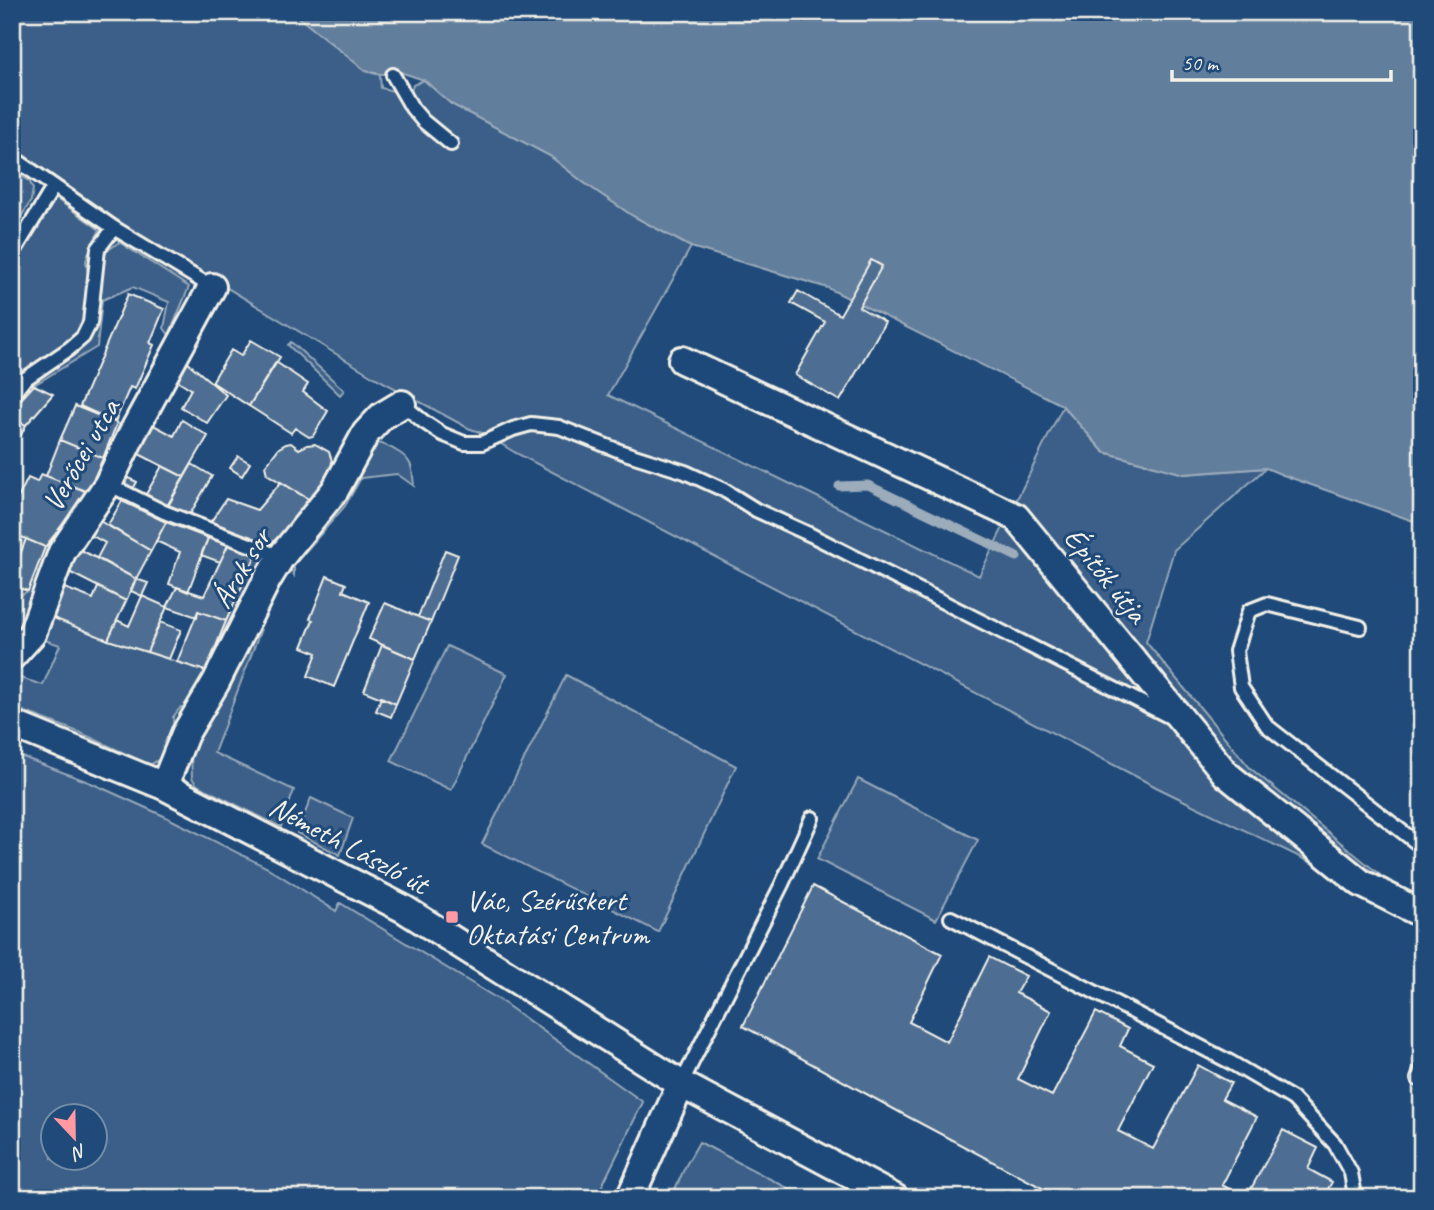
<svg xmlns="http://www.w3.org/2000/svg" width="1434" height="1210" font-family="Caveat,sans-serif">
	<rect width="100%" height="100%" fill="#1f4a7a"/>
	<filter id="ink" filterUnits="userSpaceOnUse"><feTurbulence type="fractalNoise" baseFrequency=".0143" numOctaves="2"/><feDisplacementMap in="SourceGraphic" scale="14" xChannelSelector="R" yChannelSelector="G"/><feConvolveMatrix kernelMatrix="1 2 1 2 8 2 1 2 1" color-interpolation-filters="sRGB"/></filter>
	<g filter="url(#ink)">
		<path fill="#3a5f88" stroke="#97a8b8" stroke-width="2" fill-rule="evenodd" d="M 12,12 L 292,12 L 366,71 L 380,75 L 381,88 L 410,95 L 413,85 L 424,80 L 451,104 L 550,156 L 583,182 L 633,216 L 691,247 L 608,395 L 979,576 L 1063,406 L 1104,452 L 1184,474 L 1266,468 L 1174,550 L 1146,642 L 1250,768 L 1379,874 L 1320,867 L 1158,788 L 514,452 L 485,434 L 468,428 L 374,377 L 130,229 L 12,147 Z
			M 12,169 L 30,182 L 33,189 L 31,201 L 17,223 L 12,219 Z
			M 55,198 L 100,230 L 91,246 L 86,261 L 89,279 L 85,319 L 77,335 L 12,387 L 12,269 Z
			M 119,242 L 189,287 L 169,335 L 164,328 L 169,302 L 133,287 L 102,300 L 97,347 L 34,385 L 12,409 L 12,402 L 32,380 L 66,359 L 85,344 L 93,331 L 102,276 L 100,262 L 106,252 Z
			M 291,342 L 344,390 L 340,395 L 288,345 Z
			M 117,423 L 125,427 L 24,630 L 16,634 L 12,632 L 12,600 L 28,591 L 45,547 L 88,492 Z
			M 378,443 C 384,444 389,447 395,450 C 413,460 412,467 414,486 L 397,474 L 361,478 L 345,506 L 294,565 L 294,575 L 290,568 L 290,559 L 366,453 Z
			M 313,502 L 192,710 L 181,707 L 173,717 C 175,746 176,750 150,765 L 81,733 L 15,708 L 12,704 L 12,677 L 14,676 L 43,685 L 60,645 L 39,638 L 62,587 L 108,640 L 206,671 L 226,621 L 256,555 L 166,522 L 167,506 L 189,516 L 270,544 Z
			M 261,629 L 214,753 L 294,790 L 281,827 L 197,785 L 192,778 L 191,753 L 202,725 L 248,641 Z
			M 447,646 L 507,674 L 451,790 L 391,761 Z
			M 566,675 L 736,766 L 658,932 L 482,844 Z
			M 12,753 L 91,783 L 164,816 L 268,868 L 336,911 L 340,903 L 501,1001 L 643,1102 L 596,1198 L 12,1198 ZM 52,1116 L 94,1116 L 94,1158 L 52,1158 Z
			M 858,779 L 978,840 L 936,920 L 817,859 Z
			M 311,798 L 353,818 L 340,855 L 297,833 Z
			M 699,1142 L 807,1198 L 671,1198 L 686,1165 Z"/>
		<path fill="#627e9d" stroke="#9cacbb" stroke-width="2" d="M 292,12 L 1422,12 L 1422,524 L 1283,475 L 1266,468 L 1184,474 L 1104,452 L 1062,405 L 828,288 L 691,247 L 633,216 L 583,182 L 550,156 L 451,104 L 424,80 L 400,72 C 388,76 378,74 366,71 Z"/>
		<g fill="none" stroke-linecap="round" stroke-linejoin="round">
			<path stroke="#9cacbb" stroke-width="9" d="M 839,486 L 868,485 L 1017,557"/>
		</g>
		<path fill="#4d6e92" stroke="#f4f1e8" stroke-width="2" d="M 871,260 L 882,266 L 859,307 L 885,322 L 840,401 L 795,375 L 825,322 L 791,303 L 798,291 L 840,315 Z
			M 128,294 L 164,309 L 150,343 L 154,345 L 135,389 L 130,387 L 115,422 L 80,406 Z
			M 251,340 L 280,357 L 249,406 L 212,382 L 231,350 L 241,356 Z
			M 187,362 L 226,395 L 207,423 L 181,407 L 191,389 L 177,380 Z
			M 276,362 L 308,384 L 303,392 L 328,411 L 313,436 L 309,437 L 295,428 L 291,433 L 249,406 Z
			M 34,385 L 53,394 L 26,425 L 12,419 L 12,409 Z
			M 75,406 L 117,423 L 103,458 L 60,440 Z
			M 12,419 L 26,425 L 12,453 Z
			M 182,420 L 208,436 L 184,477 L 133,451 L 150,423 L 174,436 Z
			M 60,440 L 103,458 L 88,492 L 46,476 Z
			M 291,443 L 299,449 L 307,445 L 315,444 L 329,452 L 332,461 L 331,470 L 327,483 L 313,502 L 267,474 L 265,466 L 279,448 L 286,444 Z
			M 238,456 L 250,463 L 242,476 L 230,468 Z
			M 192,464 L 212,476 L 189,516 L 168,506 Z
			M 162,466 L 184,477 L 167,506 L 145,496 Z
			M 41,474 L 88,492 L 45,547 L 12,533 L 12,510 L 28,478 L 37,482 Z
			M 120,474 L 137,482 L 133,489 L 117,481 Z
			M 281,482 L 313,502 L 271,544 L 210,523 L 226,499 L 257,510 Z
			M 122,501 L 166,522 L 151,551 L 108,525 Z
			M 98,520 L 151,551 L 136,579 L 97,558 L 105,543 L 89,534 Z
			M 166,522 L 208,538 L 188,592 L 169,584 L 180,552 L 156,541 Z
			M 12,533 L 26,539 L 18,560 L 12,558 Z
			M 208,538 L 228,545 L 220,562 L 201,555 Z
			M 26,539 L 45,547 L 28,591 L 12,586 L 12,575 Z
			M 228,545 L 256,555 L 226,621 L 198,611 L 197,617 L 167,607 L 177,587 L 204,596 Z
			M 79,549 L 136,579 L 126,601 L 67,571 Z
			M 445,550 L 458,555 L 431,622 L 418,617 Z
			M 327,576 L 346,584 L 343,591 L 369,602 L 334,687 L 308,676 L 317,653 L 302,647 L 313,620 L 310,619 Z
			M 136,579 L 148,583 L 142,596 L 131,591 Z
			M 62,587 L 93,599 L 98,587 L 126,601 L 108,640 L 51,617 Z
			M 142,596 L 167,607 L 147,652 L 108,640 L 117,620 L 129,626 Z
			M 385,603 L 431,622 L 415,659 L 369,639 Z
			M 198,611 L 226,621 L 206,671 L 177,662 Z
			M 160,622 L 181,630 L 169,659 L 147,652 Z
			M 382,645 L 415,659 L 396,704 L 364,691 Z
			M 381,697 L 396,704 L 391,717 L 376,711 Z
			M 813,886 L 942,954 L 909,1022 L 947,1042 L 989,957 L 1026,976 L 1016,993 L 1051,1011 L 1018,1079 L 1052,1096 L 1096,1012 L 1128,1029 L 1120,1046 L 1153,1063 L 1118,1131 L 1153,1149 L 1198,1065 L 1231,1083 L 1222,1099 L 1257,1117 L 1222,1185 L 1246,1198 L 1283,1130 L 1318,1148 L 1308,1169 L 1332,1182 L 1323,1198 L 1061,1198 L 901,1113 L 743,1026 Z"/>
		<g fill="none" stroke-linecap="round" stroke-linejoin="round">
			<defs>
				<path id="service" d="M 393,75 L 412,108 L 423,121 L 451,144
					M 12,157 L 114,228 L 212,287
					M 12,255 L 54,186
					M 12,395 L 25,379 L 69,349 L 83,337 L 90,323 L 98,249 L 114,228
					M 402,404 L 424,422 L 442,434 L 464,443 L 482,443 L 513,429 L 531,424 L 559,427 L 625,453 L 685,472 L 724,490 L 756,510 L 811,535 L 1170,717
					M 108,484 L 164,512 L 281,557
					M 1360,627 L 1267,604 L 1249,611 L 1236,651 L 1241,687 L 1267,726 L 1422,847
					M 951,918 L 1230,1062 L 1293,1099 L 1335,1144 L 1351,1173 L 1354,1190 L 1350,1198
					M 1418,1079 L 1422,1068
					M 681,1084 L 782,884 L 812,818"/>
				<path id="minor" d="M 682,360 L 1016,517 L 1226,774 L 1361,883 L 1422,914
					M 12,656 L 32,634 L 62,552 L 108,484 L 133,432 L 212,287
					M 12,724 L 164,786 L 404,909 L 681,1084 L 895,1198
					M 164,786 L 185,734 L 216,682 L 267,580 L 281,557 L 335,490 L 366,433 L 382,416 L 402,404
					M 630,1198 L 681,1084"/>
			</defs>
			<use href="#service" stroke="#f4f1e8" stroke-width="18"/>
			<use href="#minor" stroke="#f4f1e8" stroke-width="32"/>
			<use href="#service" stroke="#1f4a7a" stroke-width="12"/>
			<use href="#minor" stroke="#1f4a7a" stroke-width="26"/>
		</g>
	</g>
	<rect fill="#ff9aa2" stroke="#1f4a7a" stroke-width="2.5" x="445" y="910" width="14" height="14" rx="3.5"/>
	<g text-anchor="middle" dominant-baseline="central" stroke-width="6" stroke-linejoin="round" paint-order="stroke">
		<g font-size="30" fill="#f4f1e8" stroke="#1f4a7a">
			<text transform="translate(81 455) rotate(-60)">Verőcei utca</text>
			<text transform="translate(241 568) rotate(-59)">Árok sor</text>
			<text transform="translate(1106 575) rotate(51)">Építők útja</text>
			<text transform="translate(349 845) rotate(28)">Németh László út</text>
		</g>
		<g font-size="30" fill="#f4f1e8" stroke="#1f4a7a" text-anchor="start">
			<text x="466" y="900">Vác, Szérűskert<tspan x="466" dy="34">Oktatási Centrum</tspan></text>
		</g>
	</g>
	<rect width="1434" height="1210" fill="none" stroke="#1f4a7a" stroke-width="42"/>
	<rect x="21" y="21" width="1392" height="1168" fill="none" stroke="#f4f1e8" stroke-width="2.5" filter="url(#ink)"/>
	<g transform="translate(74 1137) rotate(158)"><circle r="33" fill="#1f4a7a" stroke="#748da6" stroke-width="2"/>
	<path d="M0-5L12 26L0 18L-12 26Z" fill="#ff9aa2"/>
	<text y="-10" font-size="19" font-weight="bold" text-anchor="middle" fill="#f4f1e8">N</text>
	</g>
	<path d="M1172 70v10h219v-10" fill="none" stroke="#f4f1e8" stroke-width="3.5"/>
	<text x="1182" y="70" font-size="21" fill="#f4f1e8" stroke="#1f4a7a" stroke-width="5" paint-order="stroke">50 m</text>
</svg>
